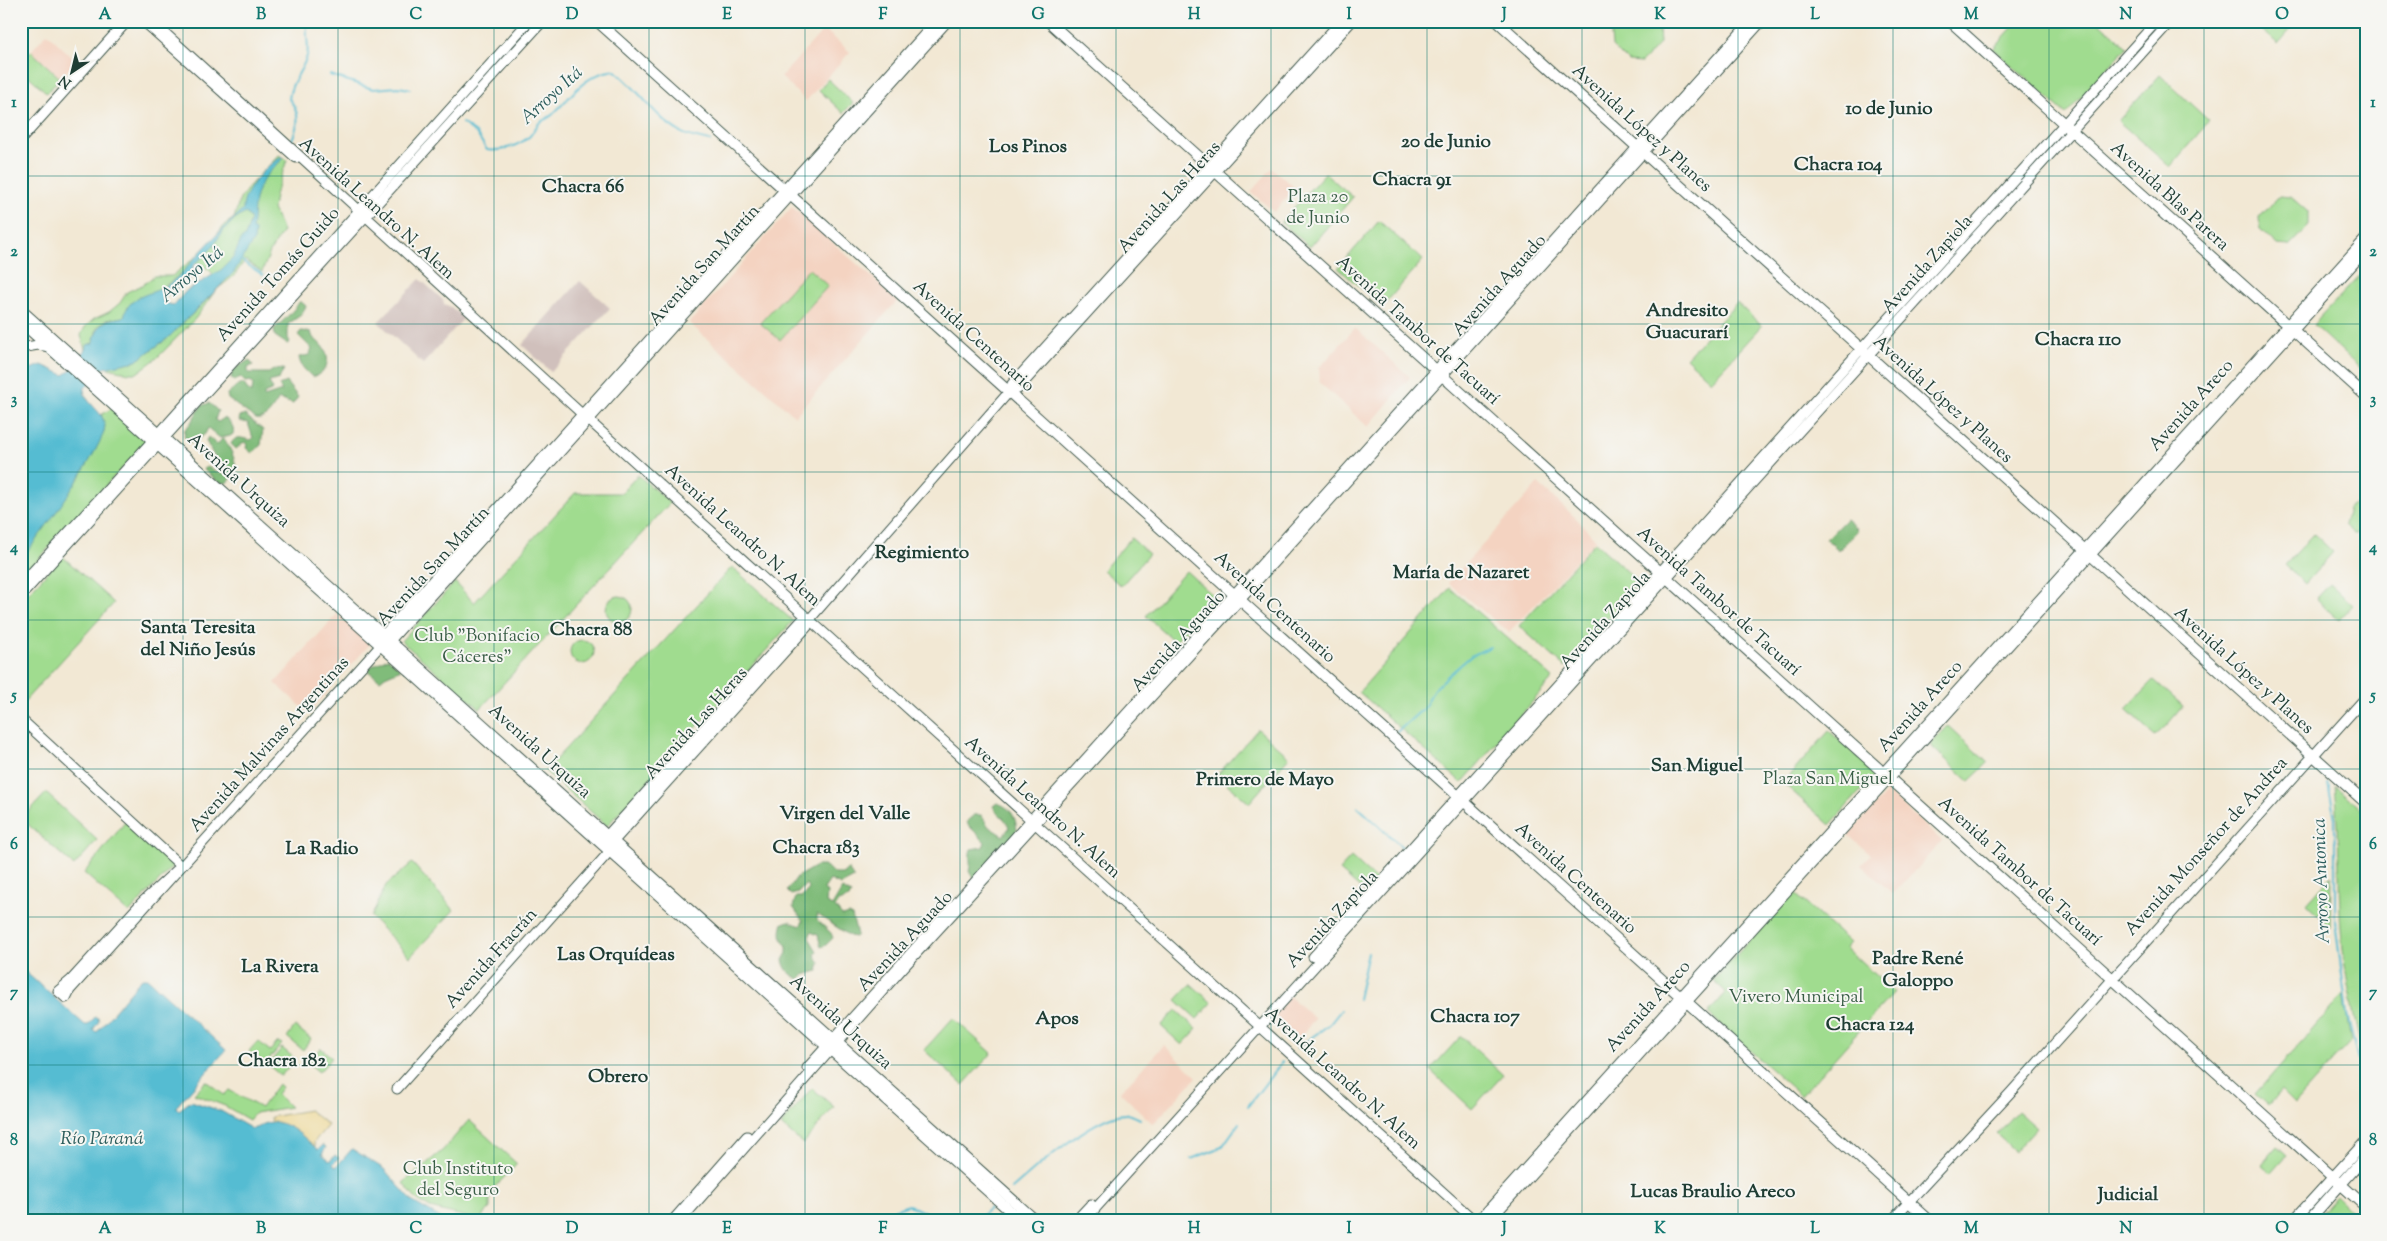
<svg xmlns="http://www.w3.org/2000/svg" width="2387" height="1241" font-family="'Sorts Mill Goudy',serif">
	<rect width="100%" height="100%" fill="#f6f6f2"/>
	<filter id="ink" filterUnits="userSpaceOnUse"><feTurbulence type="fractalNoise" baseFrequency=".02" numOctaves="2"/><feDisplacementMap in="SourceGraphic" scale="10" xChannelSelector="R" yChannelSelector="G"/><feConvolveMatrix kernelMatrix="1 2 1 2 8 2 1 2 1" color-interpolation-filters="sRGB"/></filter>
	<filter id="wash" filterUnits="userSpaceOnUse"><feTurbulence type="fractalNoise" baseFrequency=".0096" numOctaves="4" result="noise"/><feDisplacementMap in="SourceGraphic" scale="20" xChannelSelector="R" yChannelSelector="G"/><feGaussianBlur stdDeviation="1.12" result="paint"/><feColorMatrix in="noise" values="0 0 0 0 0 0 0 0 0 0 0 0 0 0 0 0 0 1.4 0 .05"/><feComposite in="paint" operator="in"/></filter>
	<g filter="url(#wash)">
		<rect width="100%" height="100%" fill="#f2e8d4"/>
		<path fill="#f4d3c1" d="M 824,29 L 850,52 L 806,101 L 781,77 Z
			M 47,33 L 76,61 L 61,78 L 31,51 Z
			M 1272,168 L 1295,188 L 1274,212 L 1251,192 Z
			M 792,207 L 898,300 L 795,416 L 689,323 Z
			M 1355,328 L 1410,377 L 1368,427 L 1320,383 L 1319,368 Z
			M 1538,484 L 1576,518 L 1596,540 L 1509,632 L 1448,583 Z
			M 338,613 L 371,643 L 308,713 L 275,683 Z
			M 1887,792 L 1942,841 L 1893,894 L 1861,865 L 1871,855 L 1848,835 Z
			M 1289,996 L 1315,1019 L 1294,1043 L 1268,1020 Z
			M 1164,1045 L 1197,1077 L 1153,1124 L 1120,1092 Z"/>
		<path fill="#d0c0bc" d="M 420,279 L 443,300 L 444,304 L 451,307 L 464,318 L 423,364 L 378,322 Z
			M 580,281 L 610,308 L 551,372 L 522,345 Z"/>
		<path fill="#a0dc8f" stroke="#608c62" d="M 1623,21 L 1650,21 L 1659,30 L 1660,43 L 1641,63 L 1628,62 L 1612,46 L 1611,35 Z
			M 2018,21 L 2098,21 L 2127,47 L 2066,114 L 1993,49 Z
			M 2252,21 L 2298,21 L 2278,44 Z
			M 31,51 L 60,78 L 47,93 L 21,69 L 21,62 Z
			M 2160,75 L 2209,121 L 2170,167 L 2118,121 Z
			M 828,79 L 853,103 L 843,113 L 819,90 Z
			M 279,155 L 287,160 L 275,195 L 273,209 L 283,231 L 271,250 L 262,272 L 245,260 L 234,276 L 216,290 L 195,319 L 157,358 L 137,373 L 129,373 L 104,367 L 136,361 L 168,338 L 223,284 L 208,269 L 195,263 L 124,317 L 106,320 L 97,328 L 93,343 L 87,345 L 85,350 L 81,335 L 85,327 L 94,319 L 109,312 L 120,303 L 127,292 L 144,284 L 154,276 L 172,276 L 208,247 L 224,225 L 234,218 L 240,199 L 250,185 Z
			M 1325,173 L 1353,197 L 1310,247 L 1281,222 Z
			M 2279,196 L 2291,197 L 2308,212 L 2308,226 L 2289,246 L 2277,245 L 2260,229 L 2259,218 Z
			M 1379,221 L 1423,260 L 1382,307 L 1338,268 Z
			M 809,269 L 828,286 L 780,340 L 760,323 Z
			M 2366,269 L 2366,374 L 2313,325 Z
			M 1737,303 L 1762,326 L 1711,381 L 1686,358 Z
			M 112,408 L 147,441 L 21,578 L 21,559 L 80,477 L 104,432 L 104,422 L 101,415 Z
			M 638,475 L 670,503 L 480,709 L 401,641 L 455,582 L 474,603 L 575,493 L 621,493 Z
			M 2354,505 L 2366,516 L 2366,523 L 2357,534 L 2354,534 L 2344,525 L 2348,508 Z
			M 2314,534 L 2333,552 L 2305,584 L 2285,565 Z
			M 1131,538 L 1149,554 L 1121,586 L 1103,570 Z
			M 1595,542 L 1639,582 L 1565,667 L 1519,626 Z
			M 62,556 L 114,603 L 21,705 L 21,601 Z
			M 732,567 L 793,621 L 607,826 L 545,771 Z
			M 1186,571 L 1215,597 L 1175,642 L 1146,616 Z
			M 2330,584 L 2353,605 L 2339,620 L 2316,599 Z
			M 1450,588 L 1553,678 L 1462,783 L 1359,692 Z
			M606 609a13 13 0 1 1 26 0a13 13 0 1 1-26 0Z
			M570 652a12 12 0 1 1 24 0a12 12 0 1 1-24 0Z
			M 2154,680 L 2183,706 L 2167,725 L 2155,736 L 2126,709 Z
			M 1948,726 L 1988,763 L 1969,781 L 1930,745 Z
			M 1258,729 L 1289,757 L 1249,803 L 1217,775 Z
			M 1829,731 L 1877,773 L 1830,825 L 1783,783 Z
			M 2335,786 L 2366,813 L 2366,1068 C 2356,1027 2346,984 2342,941 C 2337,889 2341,838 2335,786 Z
			M 46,793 L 97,840 L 74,866 L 22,819 Z
			M 126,821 L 174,865 L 129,913 L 84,873 Z
			M 1351,857 L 1376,880 L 1365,893 L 1339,870 Z
			M 412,863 L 454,910 L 410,957 L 371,917 L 386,885 Z
			M 2331,876 L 2330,927 L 2306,904 Z
			M 1793,892 L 1850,943 L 1845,948 L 1894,992 L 1801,1096 L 1708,1013 L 1726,993 L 1713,981 Z
			M 1191,984 L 1212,1003 L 1197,1019 L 1176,1000 Z
			M 2343,995 L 2351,1041 L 2294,1104 L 2281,1091 L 2268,1106 L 2255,1094 Z
			M 1176,1010 L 1197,1029 L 1182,1045 L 1161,1026 Z
			M 953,1018 L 992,1053 L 963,1085 L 924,1050 Z
			M 295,1026 L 311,1039 L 303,1050 L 287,1037 Z
			M 1461,1036 L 1503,1075 L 1472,1109 L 1430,1070 Z
			M 258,1041 L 270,1051 L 278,1042 L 282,1044 L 265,1064 L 249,1051 Z
			M 282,1048 L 295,1059 L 281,1076 L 268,1065 Z
			M 321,1048 L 332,1058 L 319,1072 L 308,1063 Z
			M 206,1081 L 224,1095 L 229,1090 L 261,1108 L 278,1084 L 282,1087 L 277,1094 L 290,1107 L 255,1113 L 249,1120 L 225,1106 L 194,1094 Z
			M 812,1088 L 834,1107 L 803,1144 L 781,1125 Z
			M 2017,1111 L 2036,1128 L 2015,1151 L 1996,1134 Z
			M 469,1120 L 517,1164 L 490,1192 L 490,1208 L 479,1220 L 430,1208 L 415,1198 L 403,1183 L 443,1150 Z
			M 2277,1146 L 2287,1155 L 2271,1173 L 2261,1164 Z
			M 2336,1196 L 2360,1220 L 2315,1220 Z"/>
		<path fill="#80bc7a" stroke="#507c57" d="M 300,301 L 306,306 L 301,315 L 288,324 L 288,338 L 290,342 L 287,344 L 275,336 L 274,329 C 284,320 292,313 300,301 Z
			M 301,331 L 311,332 L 313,338 C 329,348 335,369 313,377 C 306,372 300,366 299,357 L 309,355 L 312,349 L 298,335 Z
			M 249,360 L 253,365 L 248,368 L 248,373 L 269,373 L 273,370 L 284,369 L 279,379 L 269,382 L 273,390 L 264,394 L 264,397 L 282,391 L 279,385 L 286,382 L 298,397 L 293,404 L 279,399 C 273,407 267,421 256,419 L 228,399 L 227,394 L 239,384 L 244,384 L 249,392 L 252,392 L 253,384 L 251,381 L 245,382 L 240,377 L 235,381 L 231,378 L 233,370 Z
			M 209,403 L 218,411 L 215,420 L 218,422 L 224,418 C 230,421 235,427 233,434 L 230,436 L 220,438 L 208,428 L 205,434 L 192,443 L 184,437 L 185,429 L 190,424 L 201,406 Z
			M 245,415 L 263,430 L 261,445 L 252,453 L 246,448 L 247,444 L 244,442 L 236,449 L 231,444 C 236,434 243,439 251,440 L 253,438 L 248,423 L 239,421 L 240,416 Z
			M 208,437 L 217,445 L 222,439 L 225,440 C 233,454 243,471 226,483 L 219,483 L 203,469 L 207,467 L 222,474 L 225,473 L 226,468 L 214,456 L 206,441 Z
			M 1846,519 L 1858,530 L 1839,550 L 1826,539 Z
			M 388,658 L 401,669 L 385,676 L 380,680 L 368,671 L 370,667 Z
			M 997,803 C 1012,808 1016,817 1017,832 L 978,878 L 971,875 L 969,871 C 972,863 968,857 971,849 L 983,847 L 985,842 L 968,825 L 967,821 L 974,815 L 981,815 L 989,827 L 1003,836 L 1009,828 C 1007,818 997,815 993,806 Z
			M 816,866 L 826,866 L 834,874 L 842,874 L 848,869 L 854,878 L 841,885 L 830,880 L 824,889 L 827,893 L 826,903 L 832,906 L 842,889 L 851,894 L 849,898 L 838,902 L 835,907 L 842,916 L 848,914 L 852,916 L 857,935 L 855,937 L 850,936 L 817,914 L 817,920 L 831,933 L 833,938 L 826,945 L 821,947 L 818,935 L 811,932 L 809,938 L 817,951 L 815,955 L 820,963 L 818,971 L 804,975 L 799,979 C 790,974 785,970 783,960 L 787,953 L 787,946 C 780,939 780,932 783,923 L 789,921 L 800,926 L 803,921 L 793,907 L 796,897 L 802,897 L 809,889 L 806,884 L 798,893 L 791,895 L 787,891 L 797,877 Z"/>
		<path fill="#eeda9e" stroke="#868c69" d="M 309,1110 L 328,1125 L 314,1142 L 315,1147 L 293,1129 L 272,1123 L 271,1117 Z"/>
		<path fill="#54bcd2" stroke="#3a7c83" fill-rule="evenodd" d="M 282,156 L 284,158 C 271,170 258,182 255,200 C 253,210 254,219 252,229 L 255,231 L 254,240 L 234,272 L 168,338 L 136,361 L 104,368 L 84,389 C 84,403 103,410 105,425 C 106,445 37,541 21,559 L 21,372 L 42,365 L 64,375 C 76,368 82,357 87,345 L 93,343 C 99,322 103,320 124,317 C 128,294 153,295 168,285 C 182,275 192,261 204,248 C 216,235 229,223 243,210 C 242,196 258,175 269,166 C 273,162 278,160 282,156 ZM 246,213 L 251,219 L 245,237 L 242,238 L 233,258 L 221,270 L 186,291 L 174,305 L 164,303 L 162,299 L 174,289 L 180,287 L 183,281 L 190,279 L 193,266 L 211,249 L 223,231 L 236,218 Z
			M 21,968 L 85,1025 L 88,1025 L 95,1017 L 98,1018 L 99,1021 L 93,1030 L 97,1032 L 142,978 L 147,978 L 226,1050 L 176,1107 L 179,1110 L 191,1101 L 221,1111 L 252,1129 C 258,1128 262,1124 267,1123 C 286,1118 305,1138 318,1150 L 323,1145 L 326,1147 L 322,1154 L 330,1161 L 335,1155 L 339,1158 L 333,1164 L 336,1167 L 352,1149 L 384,1169 L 413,1202 L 444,1220 L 21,1220 Z"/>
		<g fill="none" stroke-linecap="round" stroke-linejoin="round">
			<path stroke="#54bcd2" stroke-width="2" d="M 330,75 L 373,89 L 398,87 L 410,89
				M 462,123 L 476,133 L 487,150 C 500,152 519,146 530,136 C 533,132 536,127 539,123 C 543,120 549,118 552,115 C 573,95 583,75 614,70 C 638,88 654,117 680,132 C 689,137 700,139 710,141
				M 290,144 C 298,127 302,114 289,99 C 290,83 302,72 307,56 C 310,44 304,33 308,21
				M 242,261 L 263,275
				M 1397,732 L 1424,708 L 1434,689 L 1449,675 L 1471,656 L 1490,647
				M 2328,784 L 2335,818 L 2335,921 L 2347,1014 L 2366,1094
				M 1358,807 L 1404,849
				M 1358,999 L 1368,952
				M 1297,1048 L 1330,1024 L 1341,1010
				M 1248,1106 L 1282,1062
				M 1191,1159 L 1222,1147 L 1239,1123
				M 1012,1189 C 1035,1169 1096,1113 1126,1114 C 1131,1114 1136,1117 1140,1119
				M 867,1220 L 874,1216 L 909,1205 L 940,1220
				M 977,1220 L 990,1208"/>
		</g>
	</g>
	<g filter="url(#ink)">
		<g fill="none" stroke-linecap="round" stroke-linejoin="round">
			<defs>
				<path id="secondary" d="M 143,21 L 296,158
					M 152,21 L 594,425 L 1474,1220
					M 21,348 L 38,345 L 50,347
					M 1009,392 L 1018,389 L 1352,21
					M 21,584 L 162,430 L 529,21
					M 21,596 L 543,21
					M 21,719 L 181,866
					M 602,841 L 801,621 L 809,620
					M 181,866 L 142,902 L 71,980 L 58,991 L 66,998 L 70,990 L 381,645
					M 1313,957 L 2157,21
					M 807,1068 L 1751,21
					M 397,1089 L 610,851 L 614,841 L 807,627 L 809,620 L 1009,392 L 1012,384 L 1341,21
					M 673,1220 L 747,1136
					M 681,1220 L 902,969 L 1240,600 L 1762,21
					M 1076,1220 L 1091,1204
					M 1085,1220 L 2171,21
					M 1479,1220 L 2366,238
					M 1490,1220 L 2366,250
					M 1892,1220 L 2011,1092 L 2366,697"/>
				<path id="primary" d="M 597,21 L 1929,1220
					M 1048,21 L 2366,1207
					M 1497,21 L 2366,803
					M 1950,21 L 2366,396
					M 21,139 L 127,21
					M 21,310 L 1035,1220
					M 21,322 L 1020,1220
					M 383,639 L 384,635 L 937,21
					M 384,643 L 390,640 L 447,577 L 947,21
					M 2294,1220 L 2366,1141
					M 2309,1220 L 2366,1156"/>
			</defs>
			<use href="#secondary" stroke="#3f574c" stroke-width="11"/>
			<use href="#primary" stroke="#3f574c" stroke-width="12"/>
			<use href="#secondary" stroke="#fff" stroke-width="9"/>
			<use href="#primary" stroke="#fff" stroke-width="10"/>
		</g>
	</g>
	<path fill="none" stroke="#0f766e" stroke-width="1" stroke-opacity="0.55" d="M 183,21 L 183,1220M 338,21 L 338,1220M 494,21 L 494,1220M 649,21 L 649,1220M 805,21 L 805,1220M 960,21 L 960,1220M 1116,21 L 1116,1220M 1271,21 L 1271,1220M 1427,21 L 1427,1220M 1582,21 L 1582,1220M 1738,21 L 1738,1220M 1893,21 L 1893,1220M 2049,21 L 2049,1220M 2204,21 L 2204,1220M 21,176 L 2366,176M 21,324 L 2366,324M 21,472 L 2366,472M 21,620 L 2366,620M 21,769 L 2366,769M 21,917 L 2366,917M 21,1065 L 2366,1065"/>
	<g text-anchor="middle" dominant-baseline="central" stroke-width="4" stroke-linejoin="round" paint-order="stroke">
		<g font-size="18" fill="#1f3d34" stroke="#f6f6f2">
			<text transform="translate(1641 129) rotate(42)">Avenida López y Planes</text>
			<text transform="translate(2169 197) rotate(42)">Avenida Blas Parera</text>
			<text transform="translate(1170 198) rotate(-48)">Avenida Las Heras</text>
			<text transform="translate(376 209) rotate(42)">Avenida Leandro N. Alem</text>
			<text transform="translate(1928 265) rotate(-48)">Avenida Zapiola</text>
			<text transform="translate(705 266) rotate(-48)">Avenida San Martín</text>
			<text transform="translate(279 275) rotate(-48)">Avenida Tomás Guido</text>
			<text transform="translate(1500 286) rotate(-48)">Avenida Aguado</text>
			<text transform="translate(1417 331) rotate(42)">Avenida Tambor de Tacuarí</text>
			<text transform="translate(973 337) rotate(42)">Avenida Centenario</text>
			<text transform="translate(1942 400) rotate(42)">Avenida López y Planes</text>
			<text transform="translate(2192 406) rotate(-48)">Avenida Areco</text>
			<text transform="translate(238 481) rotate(42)">Avenida Urquiza</text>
			<text transform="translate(742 536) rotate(42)">Avenida Leandro N. Alem</text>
			<text transform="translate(434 567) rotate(-47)">Avenida San Martín</text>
			<text transform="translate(1718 602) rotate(42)">Avenida Tambor de Tacuarí</text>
			<text transform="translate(1274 608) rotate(42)">Avenida Centenario</text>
			<text transform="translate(1606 621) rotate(-48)">Avenida Zapiola</text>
			<text transform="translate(1179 642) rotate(-48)">Avenida Aguado</text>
			<text transform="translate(2243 671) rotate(42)">Avenida López y Planes</text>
			<text transform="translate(1921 707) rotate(-48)">Avenida Areco</text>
			<text transform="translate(697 724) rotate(-48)">Avenida Las Heras</text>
			<text transform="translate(270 745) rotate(-48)">Avenida Malvinas Argentinas</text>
			<text transform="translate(539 752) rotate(42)">Avenida Urquiza</text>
			<text transform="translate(1042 808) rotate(42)">Avenida Leandro N. Alem</text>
			<text transform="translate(2207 847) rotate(-48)">Avenida Monseñor de Andrea</text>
			<text transform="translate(2019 872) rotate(42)">Avenida Tambor de Tacuarí</text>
			<text transform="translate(1575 879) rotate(42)">Avenida Centenario</text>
			<text transform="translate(1333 920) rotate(-47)">Avenida Zapiola</text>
			<text transform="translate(906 942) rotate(-47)">Avenida Aguado</text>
			<text transform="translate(492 959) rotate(-48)">Avenida Fracrán</text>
			<text transform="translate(1649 1007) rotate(-48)">Avenida Areco</text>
			<text transform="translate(840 1023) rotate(42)">Avenida Urquiza</text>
			<text transform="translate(1342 1079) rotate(42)">Avenida Leandro N. Alem</text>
		</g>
		<g font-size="18" fill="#395d46" stroke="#f6f6f2">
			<text x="1318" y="198">Plaza 20<tspan x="1318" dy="21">de Junio</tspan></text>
			<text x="477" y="637">Club "Bonifacio<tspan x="477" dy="21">Cáceres"</tspan></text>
			<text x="1828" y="780">Plaza San Miguel</text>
			<text x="1796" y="998">Vivero Municipal</text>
			<text x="458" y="1170">Club Instituto<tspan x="458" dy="21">del Seguro</tspan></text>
		</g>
		<g font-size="19" font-style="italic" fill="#2c5d5c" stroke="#f6f6f2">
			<text transform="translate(552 96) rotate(-42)">Arroyo Itá</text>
			<text transform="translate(192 275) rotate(-40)">Arroyo Itá</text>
			<text transform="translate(2322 881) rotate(-92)">Arroyo Antonica</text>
			<text x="102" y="1139">Río Paraná</text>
		</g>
		<g font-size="19" font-weight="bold" fill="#1f3d34" stroke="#f6f6f2">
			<text x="1889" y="109">10 de Junio</text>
			<text x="1446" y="142">20 de Junio</text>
			<text x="1028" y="147">Los Pinos</text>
			<text x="1838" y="165">Chacra 104</text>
			<text x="1412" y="180">Chacra 91</text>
			<text x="583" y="187">Chacra 66</text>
			<text x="1687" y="311">Andresito<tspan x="1687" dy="22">Guacurarí</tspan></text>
			<text x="2078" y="340">Chacra 110</text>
			<text x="922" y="553">Regimiento</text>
			<text x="1461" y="573">María de Nazaret</text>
			<text x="198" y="628">Santa Teresita<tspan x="198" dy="22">del Niño Jesús</tspan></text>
			<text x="591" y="630">Chacra 88</text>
			<text x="1697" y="766">San Miguel</text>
			<text x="1265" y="780">Primero de Mayo</text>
			<text x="845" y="814">Virgen del Valle</text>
			<text x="816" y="848">Chacra 183</text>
			<text x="322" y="849">La Radio</text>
			<text x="616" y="955">Las Orquídeas</text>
			<text x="1918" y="959">Padre René<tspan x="1918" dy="22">Galoppo</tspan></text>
			<text x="280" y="967">La Rivera</text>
			<text x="1475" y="1017">Chacra 107</text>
			<text x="1057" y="1019">Apos</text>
			<text x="1870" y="1025">Chacra 124</text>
			<text x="282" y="1061">Chacra 182</text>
			<text x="618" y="1077">Obrero</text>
			<text x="1713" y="1192">Lucas Braulio Areco</text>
			<text x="2128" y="1195">Judicial</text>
		</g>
	</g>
	<rect width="2387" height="1241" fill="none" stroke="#f6f6f2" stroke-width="55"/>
	<g transform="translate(72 72) rotate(215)" stroke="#f6f6f2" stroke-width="4" paint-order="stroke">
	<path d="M0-4L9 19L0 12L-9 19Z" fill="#1f3d34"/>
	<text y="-8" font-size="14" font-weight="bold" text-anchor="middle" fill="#1f3d34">N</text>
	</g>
	<rect x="28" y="28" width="2332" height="1186" fill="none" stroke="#0f766e" stroke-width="2"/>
	<g font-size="16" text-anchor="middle" font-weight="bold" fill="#0f766e">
		<text x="105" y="19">A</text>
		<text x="261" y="19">B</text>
		<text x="416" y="19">C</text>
		<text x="572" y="19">D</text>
		<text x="727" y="19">E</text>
		<text x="883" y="19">F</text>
		<text x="1038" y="19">G</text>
		<text x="1194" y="19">H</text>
		<text x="1349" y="19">I</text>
		<text x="1504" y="19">J</text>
		<text x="1660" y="19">K</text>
		<text x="1815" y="19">L</text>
		<text x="1971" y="19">M</text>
		<text x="2126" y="19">N</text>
		<text x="2282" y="19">O</text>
		<text x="14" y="107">1</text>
		<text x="2373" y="107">1</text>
		<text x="14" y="256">2</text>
		<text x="2373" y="256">2</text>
		<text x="14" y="404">3</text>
		<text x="2373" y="404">3</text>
		<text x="14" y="552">4</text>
		<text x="2373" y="552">4</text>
		<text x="14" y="700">5</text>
		<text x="2373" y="700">5</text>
		<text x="14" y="849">6</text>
		<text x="2373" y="849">6</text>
		<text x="14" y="997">7</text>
		<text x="2373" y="997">7</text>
		<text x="14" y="1145">8</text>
		<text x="2373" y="1145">8</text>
		<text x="105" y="1233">A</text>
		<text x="261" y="1233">B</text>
		<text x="416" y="1233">C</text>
		<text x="572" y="1233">D</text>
		<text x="727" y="1233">E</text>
		<text x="883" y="1233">F</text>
		<text x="1038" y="1233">G</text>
		<text x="1194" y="1233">H</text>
		<text x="1349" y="1233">I</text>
		<text x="1504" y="1233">J</text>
		<text x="1660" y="1233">K</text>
		<text x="1815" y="1233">L</text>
		<text x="1971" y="1233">M</text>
		<text x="2126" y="1233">N</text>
		<text x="2282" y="1233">O</text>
	</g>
</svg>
